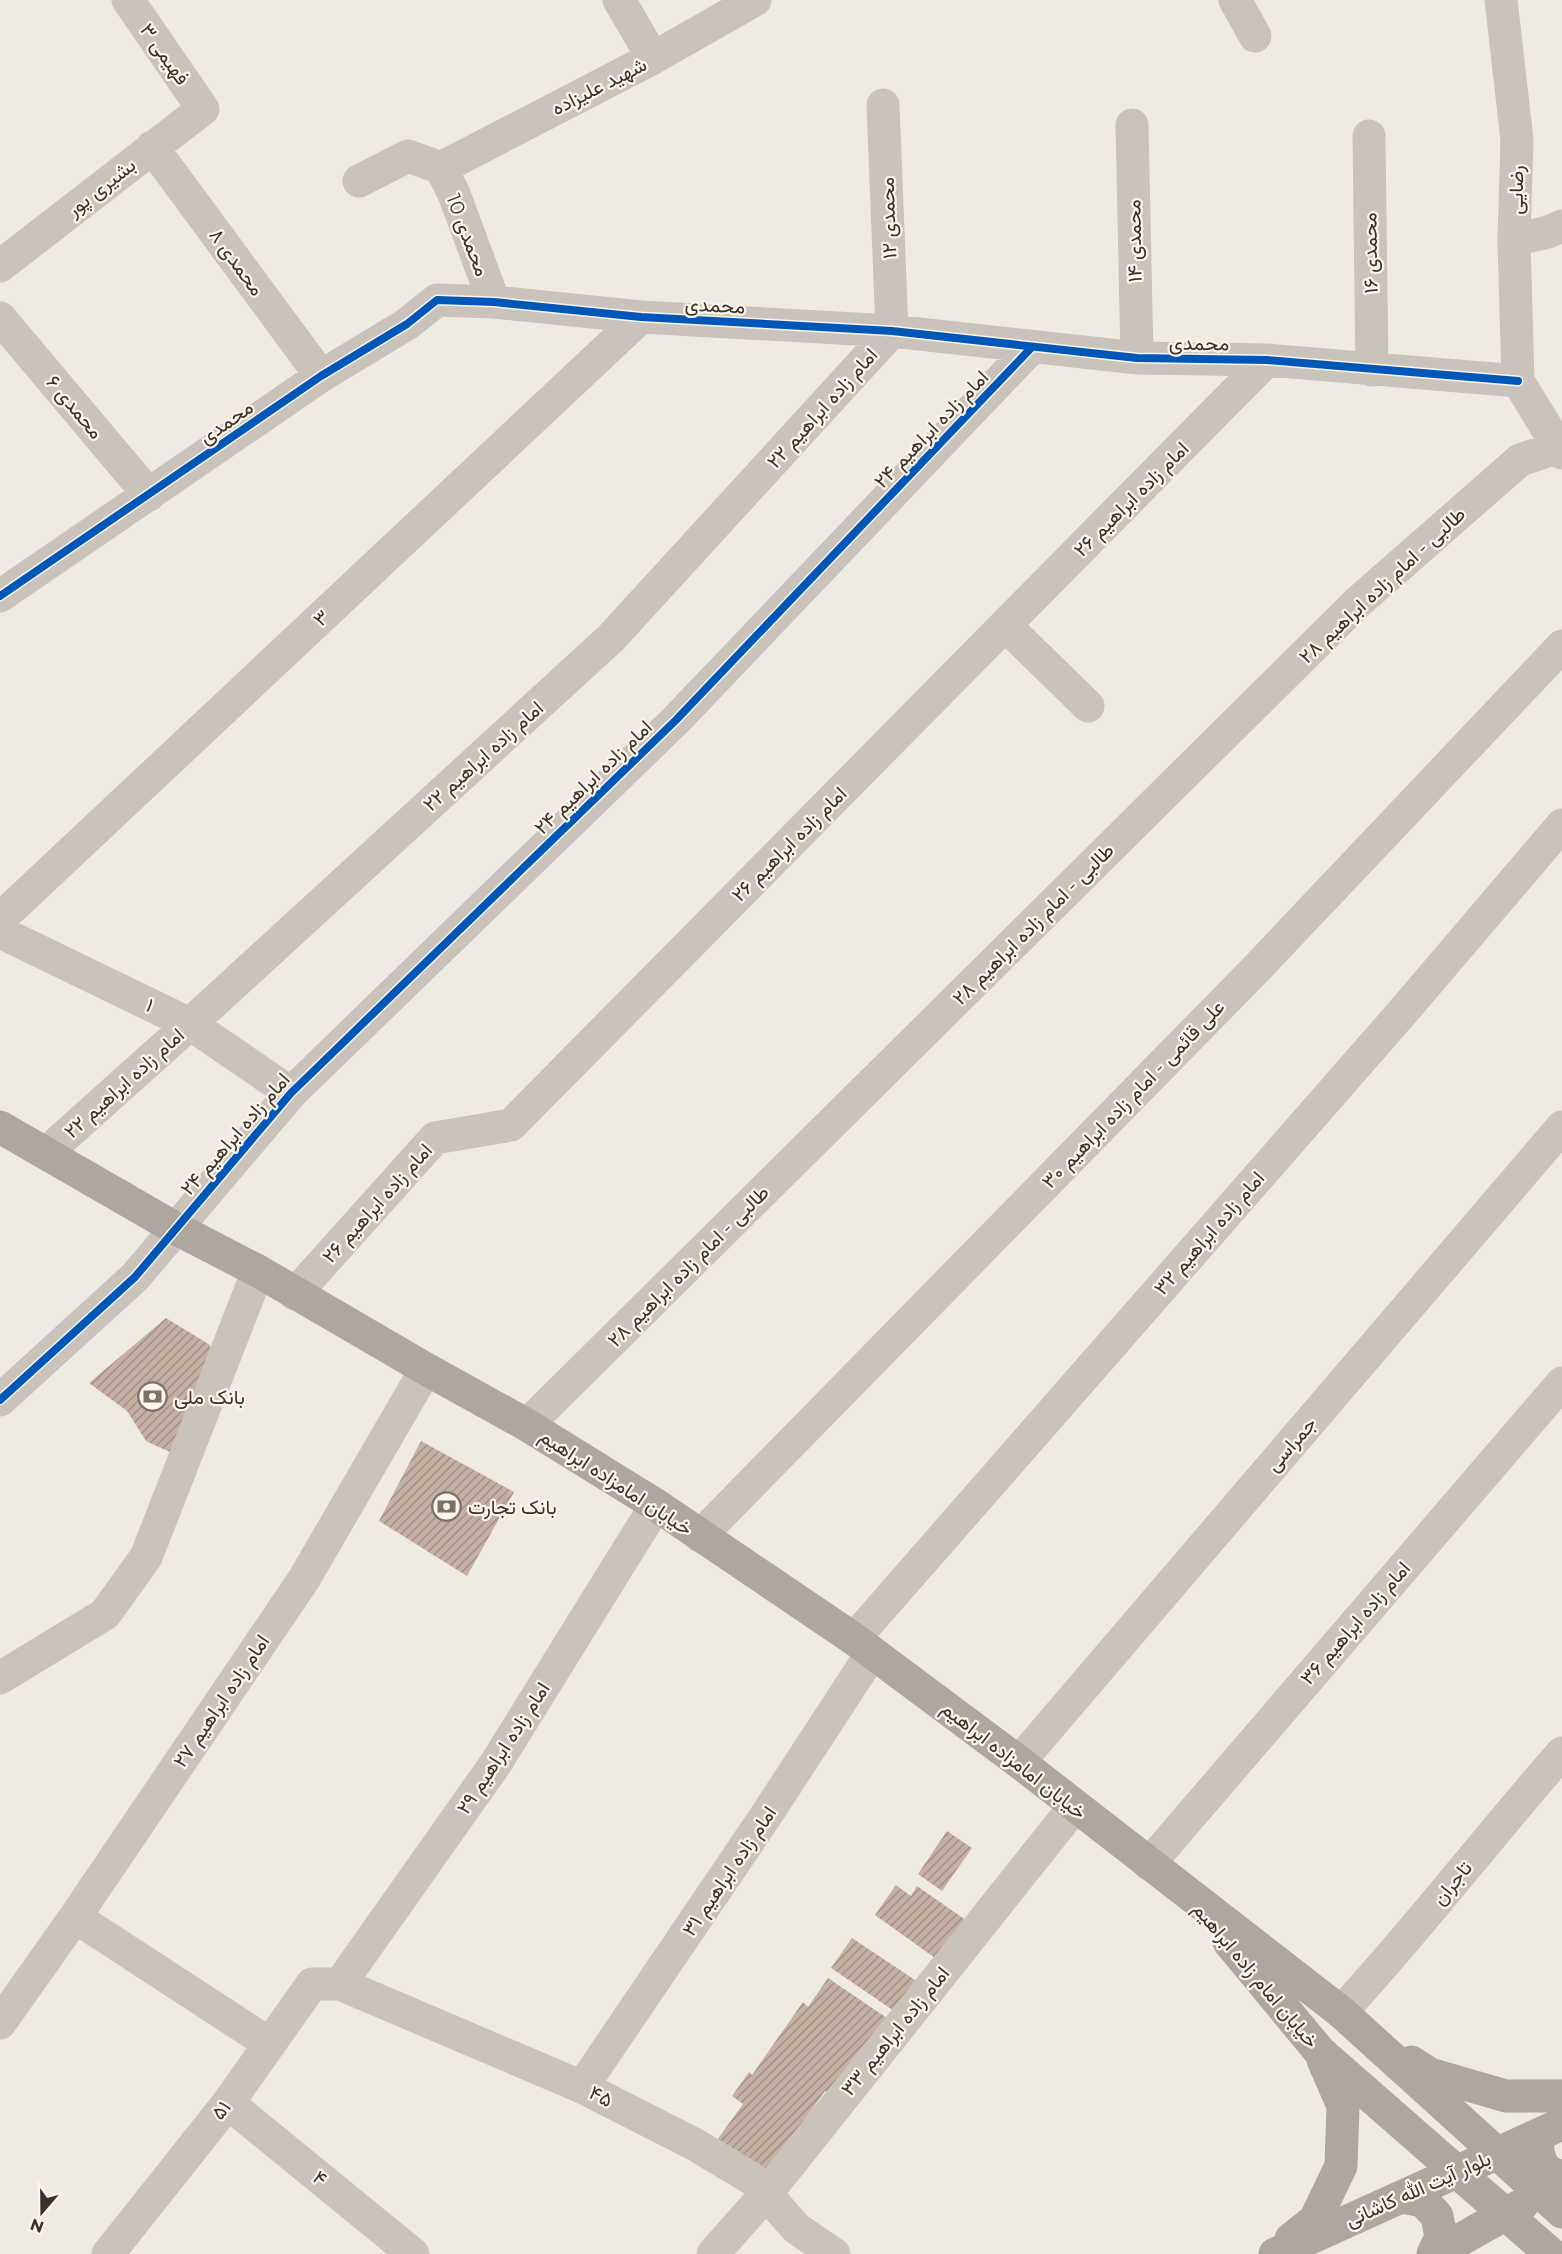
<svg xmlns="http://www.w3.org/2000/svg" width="1562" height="2254" font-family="Montserrat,Vazirmatn,sans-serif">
	<defs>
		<pattern id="building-hatch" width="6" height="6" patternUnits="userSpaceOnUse" patternTransform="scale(1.5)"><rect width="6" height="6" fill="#c5b0a3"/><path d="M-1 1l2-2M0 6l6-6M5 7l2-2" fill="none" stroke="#a19085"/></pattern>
	</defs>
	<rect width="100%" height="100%" fill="#efebe3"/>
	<path fill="url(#building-hatch)" d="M 166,1318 L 210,1345 L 211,1369 L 172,1453 L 146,1441 L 127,1411 L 89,1383 Z
		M 421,1441 L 514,1492 L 467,1576 L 379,1521 Z
		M 947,1831 L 972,1848 L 942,1891 L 918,1874 Z
		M 896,1885 L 911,1896 L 917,1886 L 970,1923 L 942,1963 L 875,1915 Z
		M 852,1938 L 918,1982 L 897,2013 L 831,1968 Z
		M 828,1978 L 887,2018 L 831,2094 L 825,2091 L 766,2174 L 717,2140 L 743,2104 L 732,2096 L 749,2072 L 752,2075 L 803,2002 L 808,2007 Z"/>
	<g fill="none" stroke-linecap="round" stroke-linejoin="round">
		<path stroke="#c9c3bb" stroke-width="33" d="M 619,0 L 653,58
			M 1235,0 L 1255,36
			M 1501,0 L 1517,140 L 1514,240 L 1518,381 L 1562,453
			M 1132,125 L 1137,358
			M 1369,136 L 1372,370
			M 152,147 L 321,376
			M 441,168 L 653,58 L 755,0
			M 441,168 L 454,194 L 494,302
			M 359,181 L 408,156 L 441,168
			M 1514,240 L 1548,232 L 1562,226
			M 0,266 L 203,109 L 128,0
			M 0,318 L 149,495
			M 0,596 L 321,376 L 407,324 L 437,300 L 494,302 L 641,317 L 892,331 L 1137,358 L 1267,360 L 1518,381
			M 1006,626 L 1088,706
			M 0,919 L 641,317
			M 0,932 L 190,1024 L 291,1093
			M 46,1153 L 190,1024 L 611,638 L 892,331 L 883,105
			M 295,1294 L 435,1138 L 511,1125 L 1267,360
			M 0,1400 L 135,1277 L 291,1093 L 676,720 L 1032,347
			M 527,1425 L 1358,602 L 1520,460 L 1562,446
			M 700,1536 L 1258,967 L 1562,646
			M 854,1639 L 1400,1015 L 1562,825
			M 0,1678 L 105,1614 L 146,1557 L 258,1271
			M 1019,1762 L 1562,1127
			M 1149,1864 L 1562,1383
			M 75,1917 L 270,2044
			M 340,1984 L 496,1763 L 656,1505
			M 1341,2012 C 1418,1929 1487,1838 1562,1753
			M 0,2023 L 75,1917 L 304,1579 L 426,1369
			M 582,2087 L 765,1817 L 872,1653
			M 228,2103 L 413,2254
			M 108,2254 L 228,2103 L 312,1984 L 340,1984 L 582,2087 L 694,2144 L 754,2180 L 796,2228 L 834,2254
			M 713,2254 L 766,2194 L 1075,1806"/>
		<path stroke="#aea7a0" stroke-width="33" d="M 0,1127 L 175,1228 L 258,1271 L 426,1369 L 527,1425 L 656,1505 L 854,1639 L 1019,1762 L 1341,2012 L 1562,2212
			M 1229,1942 L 1320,2052 L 1551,2254
			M 1411,2062 L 1430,2074 L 1506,2096 L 1562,2096
			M 1538,2135 C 1536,2153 1540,2174 1562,2176
			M 1402,2197 L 1423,2201 L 1437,2216 L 1441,2237 L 1433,2254
			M 1291,2239 L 1315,2220 L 1341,2166 L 1343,2106 L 1323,2060
			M 1275,2254 L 1562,2124
			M 1435,2254 L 1522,2205"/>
		<defs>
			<path id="cycleway" d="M 0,596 L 321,376 L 407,324 L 437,300 L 494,302 L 641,317 L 892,331 L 1137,358 L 1267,360 L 1518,381
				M 0,1400 L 135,1277 L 291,1093 L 676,720 L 1032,347"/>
		</defs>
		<use href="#cycleway" stroke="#fcf5eb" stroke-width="11"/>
		<use href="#cycleway" stroke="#0057b8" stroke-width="8"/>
	</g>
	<defs>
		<symbol id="bank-ring" viewBox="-11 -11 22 22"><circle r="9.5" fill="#fcf5eb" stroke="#7a716a" stroke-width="1.5"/><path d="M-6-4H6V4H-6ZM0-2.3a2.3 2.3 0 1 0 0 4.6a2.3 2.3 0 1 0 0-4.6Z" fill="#7a716a"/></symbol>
	</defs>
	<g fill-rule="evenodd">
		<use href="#bank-ring" x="136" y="1380" width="33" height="33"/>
		<use href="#bank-ring" x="430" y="1490" width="33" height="33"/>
	</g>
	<g text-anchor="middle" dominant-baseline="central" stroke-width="4.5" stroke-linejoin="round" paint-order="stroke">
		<g font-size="20" fill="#3b3029" stroke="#fcf5eb">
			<text transform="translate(165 54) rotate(55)">فهیمی ۳</text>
			<text transform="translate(599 86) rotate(-27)">شهید علیزاده</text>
			<text transform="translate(101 187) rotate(-38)">بشیری پور</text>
			<text transform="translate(1516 190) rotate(-89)">رضایی</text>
			<text transform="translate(888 218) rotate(-92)">محمدی ۱۲</text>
			<text transform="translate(468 235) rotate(69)">محمدی 10</text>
			<text transform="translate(1134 241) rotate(-91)">محمدی ۱۴</text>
			<text transform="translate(1370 253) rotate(-91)">محمدی ۱۶</text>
			<text transform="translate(237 262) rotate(54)">محمدی ۸</text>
			<text transform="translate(715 305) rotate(3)">محمدی</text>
			<text transform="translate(1199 343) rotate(1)">محمدی</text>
			<text transform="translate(75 407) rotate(50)">محمدی ۶</text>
			<text transform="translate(822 408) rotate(-48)">امام زاده ابراهیم ۲۲</text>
			<text transform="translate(226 422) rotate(-35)">محمدی</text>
			<text transform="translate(931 429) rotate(-46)">امام زاده ابراهیم ۲۴</text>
			<text transform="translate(1131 499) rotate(-45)">امام زاده ابراهیم ۲۶</text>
			<text transform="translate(1382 585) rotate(-43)">طالبی - امام زاده ابراهیم ۲۸</text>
			<text transform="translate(321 618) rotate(-43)">۳</text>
			<text transform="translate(483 756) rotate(-42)">امام زاده ابراهیم ۲۲</text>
			<text transform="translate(593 777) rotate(-44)">امام زاده ابراهیم ۲۴</text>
			<text transform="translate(789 844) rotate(-45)">امام زاده ابراهیم ۲۶</text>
			<text transform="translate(1033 924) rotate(-45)">طالبی - امام زاده ابراهیم ۲۸</text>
			<text transform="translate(150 1005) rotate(26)">۱</text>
			<text transform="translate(124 1083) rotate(-42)">امام زاده ابراهیم ۲۲</text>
			<text transform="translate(1133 1094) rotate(-46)">علی قائمی - امام زاده ابراهیم ۳۰</text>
			<text transform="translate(235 1134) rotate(-49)">امام زاده ابراهیم ۲۴</text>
			<text transform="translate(377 1203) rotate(-48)">امام زاده ابراهیم ۲۶</text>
			<text transform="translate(1209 1233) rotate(-49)">امام زاده ابراهیم ۳۲</text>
			<text transform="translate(688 1266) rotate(-45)">طالبی - امام زاده ابراهیم ۲۸</text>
			<text transform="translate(1291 1444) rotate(-49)">جمراسی</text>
			<text transform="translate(616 1482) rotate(33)">خیابان امامزاده ابراهیم</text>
			<text transform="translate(1355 1623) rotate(-49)">امام زاده ابراهیم ۳۶</text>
			<text transform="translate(221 1701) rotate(-56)">امام زاده ابراهیم ۲۷</text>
			<text transform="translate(503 1748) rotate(-57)">امام زاده ابراهیم ۲۹</text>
			<text transform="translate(1014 1760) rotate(38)">خیابان امامزاده ابراهیم</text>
			<text transform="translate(729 1871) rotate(-56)">امام زاده ابراهیم ۳۱</text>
			<text transform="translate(1452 1883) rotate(-51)">تاجران</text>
			<text transform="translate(1256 1975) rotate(50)">خیابان امام زاده ابراهیم</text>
			<text transform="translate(895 2031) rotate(-51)">امام زاده ابراهیم ۳۳</text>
			<text transform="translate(601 2096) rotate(27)">۴۵</text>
			<text transform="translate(221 2110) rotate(-52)">۵۱</text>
			<text transform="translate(320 2178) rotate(39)">۴</text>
			<text transform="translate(1418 2189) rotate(-24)">بلوار آیت الله کاشانی</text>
		</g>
		<g font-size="20" fill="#3b3029" stroke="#fcf5eb" text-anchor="start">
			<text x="174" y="1397">بانک ملی</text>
			<text x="468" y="1507">بانک تجارت</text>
		</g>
	</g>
	<g transform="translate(42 2212) rotate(200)" stroke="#fcf5eb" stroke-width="4.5" paint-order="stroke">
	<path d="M0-4.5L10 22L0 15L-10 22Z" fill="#3b3029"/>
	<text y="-9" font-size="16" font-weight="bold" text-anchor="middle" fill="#3b3029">N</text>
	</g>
</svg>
